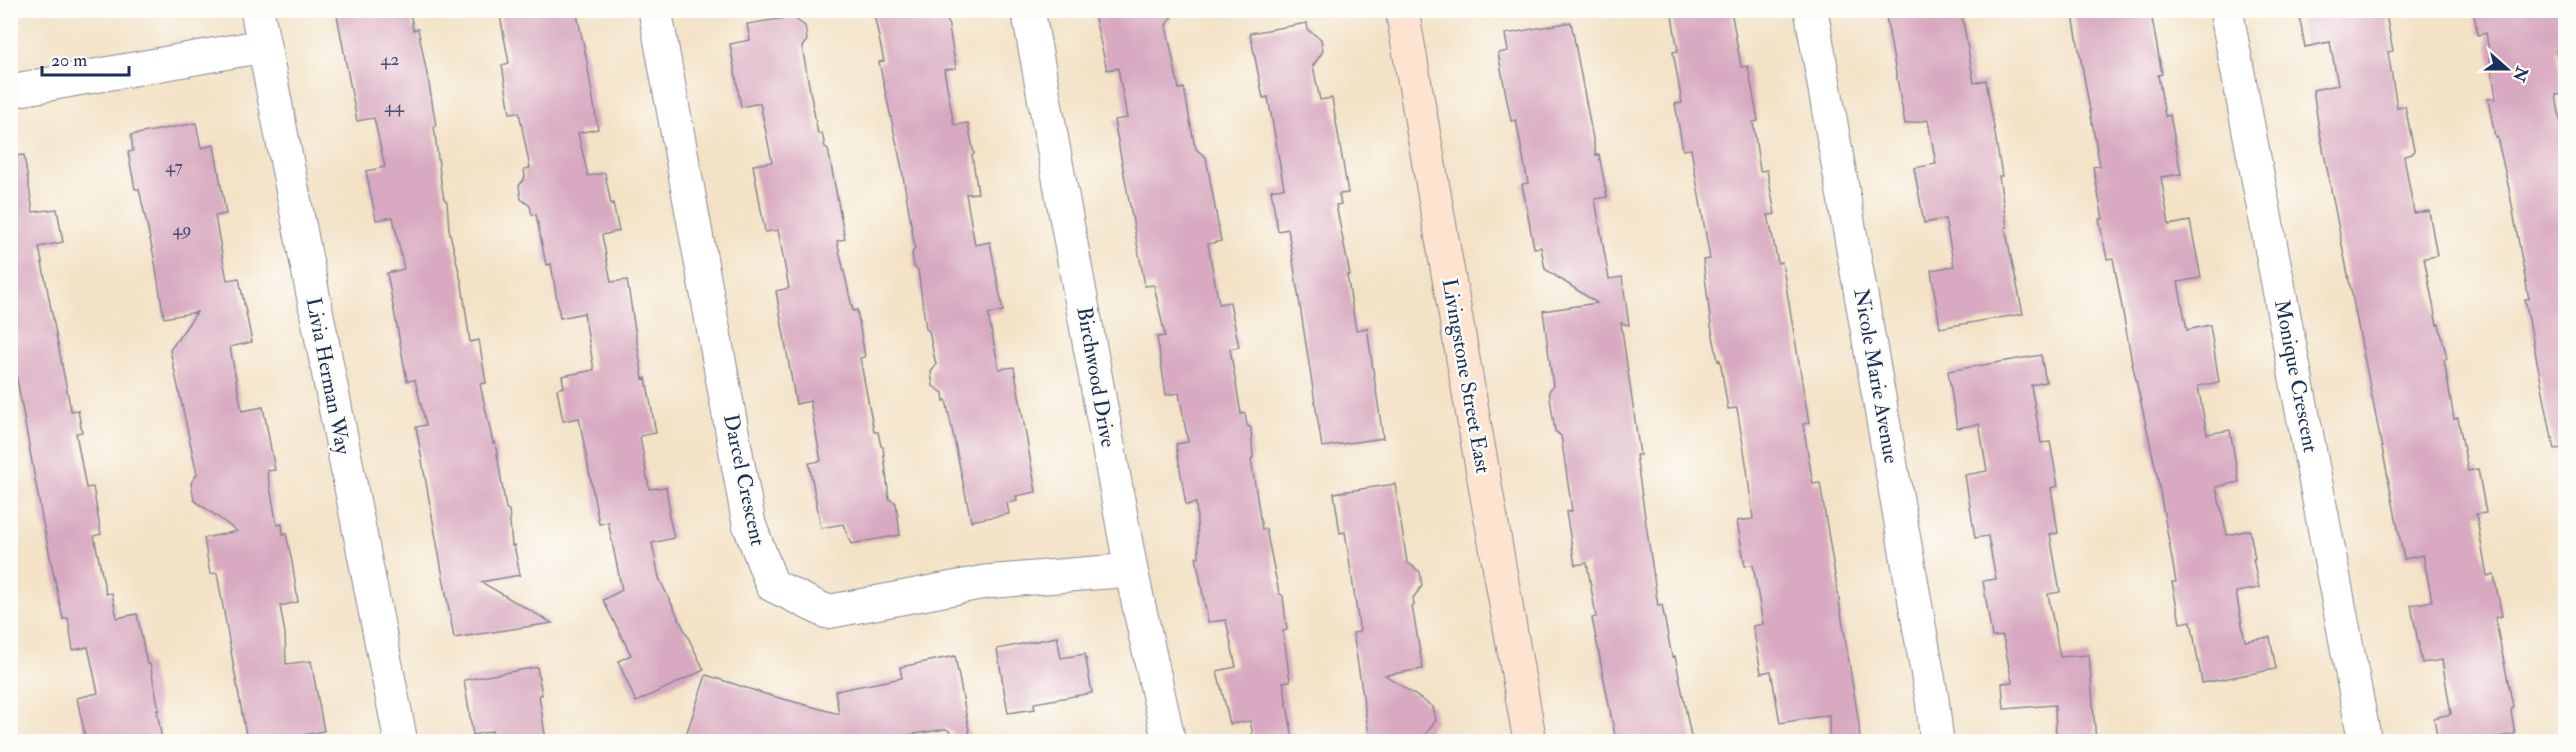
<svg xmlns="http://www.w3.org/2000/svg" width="2576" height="752" font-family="'IM FELL Double Pica',serif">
	<rect width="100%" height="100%" fill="#fdfcf7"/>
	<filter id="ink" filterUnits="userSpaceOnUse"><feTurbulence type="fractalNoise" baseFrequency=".0167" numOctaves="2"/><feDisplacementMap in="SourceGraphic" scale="12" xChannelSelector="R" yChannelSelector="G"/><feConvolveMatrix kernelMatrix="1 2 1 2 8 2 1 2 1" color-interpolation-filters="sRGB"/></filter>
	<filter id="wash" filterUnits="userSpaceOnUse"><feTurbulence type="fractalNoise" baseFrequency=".008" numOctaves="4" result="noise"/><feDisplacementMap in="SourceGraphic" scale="24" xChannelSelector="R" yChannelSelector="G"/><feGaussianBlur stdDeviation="1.35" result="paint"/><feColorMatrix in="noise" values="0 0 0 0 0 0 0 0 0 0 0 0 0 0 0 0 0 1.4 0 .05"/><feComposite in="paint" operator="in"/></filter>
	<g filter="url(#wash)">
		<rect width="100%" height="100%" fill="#f3e2c6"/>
		<g id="blocks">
			<path fill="#d8a9c0" d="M 336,10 L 410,10 L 413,30 L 418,29 L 429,84 L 436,126 L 434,126 L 441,182 L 444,199 L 447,202 L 449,229 L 462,285 L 470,342 L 479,340 L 486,383 L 480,384 L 493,443 L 495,442 L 506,509 L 509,510 L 512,546 L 514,545 L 520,575 L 481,582 L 552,623 L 454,638 L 416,427 L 426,425 L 415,380 L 407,381 L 387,273 L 404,269 L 393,217 L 376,220 L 366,171 L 385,167 L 374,118 L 357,121 Z
				M 499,10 L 576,10 L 585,51 L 598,129 L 578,133 L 588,176 L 605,173 L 611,204 L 613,203 L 619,231 L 602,235 L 611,282 L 627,280 L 643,379 L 646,378 L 656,433 L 640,436 L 649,489 L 666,487 L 670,512 L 668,512 L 674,538 L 652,543 L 659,578 L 704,670 L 636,702 L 618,661 L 631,655 L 603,600 L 622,590 L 608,522 L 599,524 L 579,418 L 563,421 L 557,389 L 564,387 L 562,376 L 594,370 L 584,313 L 560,318 L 551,264 L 546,265 L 536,214 L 532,215 L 530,206 L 521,199 L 519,186 L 525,177 L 524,169 L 530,168 L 519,112 L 510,113 L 502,65 L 509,63 Z
				M 873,10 L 946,10 L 956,68 L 944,70 L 954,125 L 968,123 L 974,154 L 972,155 L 978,193 L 966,194 L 975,245 L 990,242 L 1003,311 L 988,314 L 999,369 L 1014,367 L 1036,492 L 1016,496 L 1017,501 L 1007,503 L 1009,514 L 971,521 L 946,400 L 944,401 L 943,393 L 933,386 L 931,372 L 936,365 L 929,331 L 926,329 L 918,270 L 914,267 L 912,253 L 915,248 L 901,164 L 879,62 L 884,61 Z
				M 1093,10 L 1176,10 L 1166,25 L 1179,89 L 1184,88 L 1194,143 L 1197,150 L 1206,157 L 1221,241 L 1208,244 L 1219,304 L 1230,302 L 1239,347 L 1230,349 L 1241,414 L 1245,413 L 1247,425 L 1251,428 L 1253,458 L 1251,459 L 1262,530 L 1266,529 L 1279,593 L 1283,596 L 1287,630 L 1283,631 L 1290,681 L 1283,682 L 1293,739 L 1254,741 L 1250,721 L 1230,724 L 1217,671 L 1236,667 L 1226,620 L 1208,622 L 1196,557 L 1199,557 L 1196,503 L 1186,505 L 1176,444 L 1188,442 L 1179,393 L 1166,395 L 1157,337 L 1165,336 L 1154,285 L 1145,286 L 1114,120 L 1127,118 L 1118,68 L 1107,70 Z
				M 1671,10 L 1731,10 L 1741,67 L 1748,66 L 1758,121 L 1753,122 L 1760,171 L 1767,170 L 1775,214 L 1768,215 L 1778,263 L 1782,262 L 1809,423 L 1803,424 L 1813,484 L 1820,483 L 1859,724 L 1860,741 L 1829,741 L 1829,715 L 1780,723 L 1771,671 L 1761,673 L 1753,626 L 1763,624 L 1753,565 L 1745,566 L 1737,521 L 1753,519 L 1747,469 L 1737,408 L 1728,409 L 1720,360 L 1718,361 L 1711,326 L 1703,260 L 1710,259 L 1691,149 L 1683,150 L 1675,104 L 1682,103 L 1673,52 L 1678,51 Z
				M 1885,10 L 1961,10 L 1974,83 L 1986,80 L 2002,176 L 1999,176 L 2007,227 L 2005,228 L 2023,314 L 1940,328 L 1931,270 L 1954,266 L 1945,219 L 1924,223 L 1914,168 L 1936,164 L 1928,120 L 1905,124 Z
				M 2072,10 L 2127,10 L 2128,17 L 2151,13 L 2162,74 L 2158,75 L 2165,116 L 2170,115 L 2181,174 L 2161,177 L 2169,225 L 2190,221 L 2201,278 L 2178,282 L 2187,330 L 2210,325 L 2219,382 L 2198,386 L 2207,434 L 2230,430 L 2239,482 L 2216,487 L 2227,535 L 2250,530 L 2255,559 L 2253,559 L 2259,588 L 2236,592 L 2245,641 L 2270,637 L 2276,669 L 2202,683 L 2191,621 L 2180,623 L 2172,582 L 2176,582 L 2157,475 L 2132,362 L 2113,258 L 2107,259 L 2099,219 L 2103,219 L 2093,167 L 2100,166 Z
				M 2298,10 L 2385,10 L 2393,51 L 2388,52 L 2397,107 L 2405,106 L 2414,150 L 2412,154 L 2404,156 L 2414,213 L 2429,211 L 2437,256 L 2424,258 L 2437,325 L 2439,324 L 2447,359 L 2444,360 L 2454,419 L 2458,418 L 2468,471 L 2478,469 L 2486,513 L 2476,514 L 2487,576 L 2494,575 L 2502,616 L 2495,618 L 2513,706 L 2511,711 L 2515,734 L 2473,741 L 2438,741 L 2434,718 L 2451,714 L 2442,660 L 2422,663 L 2411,605 L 2432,601 L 2423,555 L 2404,559 L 2318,123 L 2313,90 L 2338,85 L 2330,42 L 2305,47 Z
				M 2473,10 L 2565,10 L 2565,49 L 2556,51 L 2564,94 L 2556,95 L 2565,149 L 2565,448 L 2554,449 L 2525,299 L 2529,299 L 2509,189 L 2497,137 L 2495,137 L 2488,99 L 2496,98 L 2486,33 L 2478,35 Z
				M 792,17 L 805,26 L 807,40 L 802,47 L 818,134 L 822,133 L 825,147 L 828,149 L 845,239 L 837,241 L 853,311 L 857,310 L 865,357 L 860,358 L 874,432 L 878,432 L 881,446 L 883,447 L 889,499 L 896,503 L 900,535 L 851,544 L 843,524 L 821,528 L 809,463 L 821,461 L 810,401 L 796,404 L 776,291 L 789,288 L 778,230 L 765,232 L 753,165 L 772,162 L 760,103 L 741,107 L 730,44 L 750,40 L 747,24 Z
				M 1571,22 L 1596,155 L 1599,154 L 1607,197 L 1595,199 L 1609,279 L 1622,277 L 1629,325 L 1621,323 L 1640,455 L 1636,455 L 1658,606 L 1662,605 L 1672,657 L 1675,656 L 1692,741 L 1616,741 L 1592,618 L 1596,617 L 1587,563 L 1575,565 L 1566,512 L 1572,511 L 1561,436 L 1555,431 L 1549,391 L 1553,386 L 1543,311 L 1597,303 L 1545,269 L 1541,247 L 1534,248 L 1522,184 L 1528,183 L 1516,120 L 1511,121 L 1498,53 L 1508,51 L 1505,34 Z
				M 1307,23 L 1308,30 L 1321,39 L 1323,51 L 1313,66 L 1320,100 L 1332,98 L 1348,193 L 1339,194 L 1341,204 L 1336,205 L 1350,275 L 1347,275 L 1356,330 L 1367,328 L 1383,438 L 1322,447 L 1288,229 L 1278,231 L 1271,190 L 1284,188 L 1268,97 L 1263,98 L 1250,33 Z
				M 196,123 L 201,148 L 214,145 L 226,214 L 215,216 L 221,249 L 227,280 L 239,278 L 252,342 L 230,347 L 242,411 L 263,407 L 275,470 L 267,471 L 277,525 L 282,524 L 283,534 L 286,533 L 292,562 L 298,602 L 280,606 L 285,633 L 286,664 L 311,661 L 324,731 L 298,736 L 300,741 L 247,741 L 217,573 L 210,574 L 204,538 L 237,531 L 194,500 L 191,483 L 197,474 L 170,350 L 197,312 L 164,318 L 154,257 L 139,189 L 135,189 L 128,152 L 133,151 L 131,135 Z
				M 24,155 L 33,212 L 57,209 L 63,242 L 39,247 L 71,411 L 78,410 L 82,432 L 76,433 L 86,488 L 93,487 L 101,534 L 94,536 L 106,594 L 112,593 L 117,618 L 137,614 L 147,664 L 150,664 L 159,710 L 157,710 L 162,741 L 86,741 L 77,698 L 98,693 L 88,647 L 73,650 L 68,618 L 63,619 L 42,518 L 10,340 L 10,156 Z
				M 2041,355 L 2046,382 L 2031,385 L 2041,443 L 2050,442 L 2058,486 L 2051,488 L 2058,533 L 2050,534 L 2060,592 L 2048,594 L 2060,657 L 2089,655 L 2096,741 L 2056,741 L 2055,705 L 2004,709 L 2002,683 L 2012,682 L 2003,636 L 1992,637 L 1983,581 L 1996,579 L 1988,536 L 1975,538 L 1965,475 L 1987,471 L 1979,424 L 1957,428 L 1948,371 Z
				M 1395,484 L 1407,562 L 1420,572 L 1422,586 L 1413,598 L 1414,606 L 1412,606 L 1423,669 L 1385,675 L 1433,707 L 1436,720 L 1421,741 L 1370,741 L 1353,633 L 1360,632 L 1345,532 L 1340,533 L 1334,493 Z
				M 1057,637 L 1061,658 L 1085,654 L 1092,693 L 1034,703 L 1035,709 L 1008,713 L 997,649 Z
				M 955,656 L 971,741 L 964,741 L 946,729 L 869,741 L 684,741 L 706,675 L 765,694 L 839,714 L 835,691 L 902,678 L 900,667 Z
				M 537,667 L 542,695 L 539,695 L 546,741 L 495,741 L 492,731 L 473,735 L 464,680 Z"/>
		</g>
	</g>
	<g filter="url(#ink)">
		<use href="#blocks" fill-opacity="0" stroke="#878892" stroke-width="1.5"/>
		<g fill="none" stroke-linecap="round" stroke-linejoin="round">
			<defs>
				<path id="street" d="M 257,10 L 401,742
					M 655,10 L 749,524 L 772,585 L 827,612 L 985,582 L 1131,570
					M 1028,10 L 1131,570 L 1169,742
					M 1811,10 L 1932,699 L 1937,742
					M 2226,10 L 2365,742
					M 10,91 L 263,46"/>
				<path id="secondary" d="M 1402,10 L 1530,742"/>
			</defs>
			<use href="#street" stroke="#878892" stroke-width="35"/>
			<use href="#secondary" stroke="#878892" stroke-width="35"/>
			<use href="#street" stroke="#fff" stroke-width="33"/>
			<use href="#secondary" stroke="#fde4d1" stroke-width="33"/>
		</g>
	</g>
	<g text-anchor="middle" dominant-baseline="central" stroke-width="5" stroke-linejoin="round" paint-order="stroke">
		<g font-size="18" fill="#4a4e76">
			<text x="390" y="59">42</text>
			<text x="394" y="106">44</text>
			<text x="174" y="166">47</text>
			<text x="182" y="229">49</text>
		</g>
		<g font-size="21" fill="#1b2f5e" stroke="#fdfcf7">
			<text transform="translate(328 376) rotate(79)">Livia Herman Way</text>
			<text transform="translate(1466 376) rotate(80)">Livingstone Street East</text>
			<text transform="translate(1876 376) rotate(80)">Nicole Marie Avenue</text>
			<text transform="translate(2296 376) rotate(79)">Monique Crescent</text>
			<text transform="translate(1096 377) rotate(80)">Birchwood Drive</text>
			<text transform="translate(744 480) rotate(78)">Darcel Crescent</text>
		</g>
	</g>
	<rect width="2576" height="752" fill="none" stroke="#fdfcf7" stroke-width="36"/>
	<g transform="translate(2507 69) rotate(111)" stroke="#fdfcf7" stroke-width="4.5" paint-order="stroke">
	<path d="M0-4.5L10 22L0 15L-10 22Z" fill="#1b2f5e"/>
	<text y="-9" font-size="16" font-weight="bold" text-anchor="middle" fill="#1b2f5e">N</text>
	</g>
	<path d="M42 66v9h87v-9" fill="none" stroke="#1b2f5e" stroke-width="3"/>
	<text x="51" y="66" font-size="18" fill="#1b2f5e" stroke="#fdfcf7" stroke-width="4.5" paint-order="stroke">20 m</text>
</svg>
